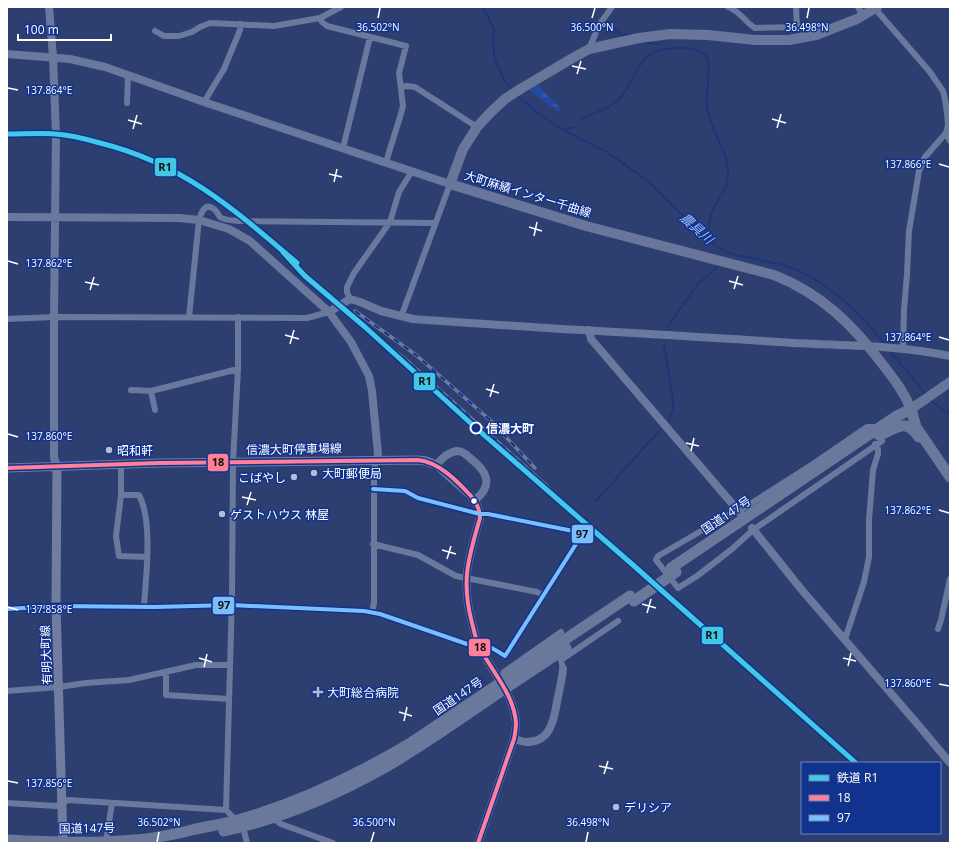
<svg xmlns="http://www.w3.org/2000/svg" width="957" height="850" font-family="'Open Sans','Noto Sans JP',sans-serif">
	<defs>
		<pattern id="grass-tufts" width="24" height="20" patternUnits="userSpaceOnUse"><rect width="24" height="20" fill="#2449a4"/><path d="M3 7l-1-3M5 7V3M7 7l1-3M15 17l-1-3M17 17v-4M19 17l1-3" fill="none" stroke="#4564b2"/></pattern>
	</defs>
	<rect width="100%" height="100%" fill="#2d3f71"/>
	<path fill="url(#grass-tufts)" d="M 538,85 L 561,109 L 558,111 L 529,90 Z"/>
	<g fill="none" stroke-linecap="round" stroke-linejoin="round">
		<path stroke="#1e3679" stroke-width="2" d="M 483,7 L 494,30 L 493,44 L 495,60 L 506,83 L 513,90
			M 605,23 L 623,35 L 632,35
			M 647,43 L 659,44
			M 517,95 L 541,116 L 563,130 L 607,152 L 648,181 L 710,242 L 731,254 L 784,265 L 804,273 L 819,282 L 841,298 L 866,321 L 885,345
			M 581,119 C 594,113 612,108 621,97 C 633,83 637,60 655,52 C 669,47 693,45 705,55 C 713,62 705,95 707,106 C 710,129 729,153 728,175 C 728,187 719,198 714,208 C 709,218 708,230 710,241
			M 564,129 L 574,127
			M 668,326 L 698,284 L 718,266
			M 664,345 L 673,399 L 673,410 L 669,421
			M 889,350 L 926,394
			M 930,399 L 935,404 L 950,414
			M 596,501 L 660,430"/>
		<path stroke="#69789d" stroke-width="6" d="M 728,7 C 740,11 745,22 755,28 L 803,27 L 812,31 L 816,35
			M 796,7 L 797,27
			M 858,7 L 863,16
			M 875,7 L 878,12 L 930,72 L 943,91 L 945,99 L 947,113 L 948,125 L 946,133 L 925,157 L 919,171 L 909,231 L 907,274 L 904,310 L 903,349
			M 320,18 L 322,22 L 327,26 L 406,46 L 399,73 L 403,106 L 400,117 L 386,162
			M 155,31 L 164,36 L 179,36 L 192,32 L 200,27 L 210,23 L 274,26 L 320,18 L 341,7
			M 589,49 L 599,25 L 612,7
			M 401,87 L 407,86 L 415,87 L 477,127
			M 204,102 L 224,69 L 240,30 L 240,24
			M 127,103 L 128,75
			M 946,133 L 950,141
			M 343,148 L 370,37
			M 350,299 L 347,292 L 347,287 L 354,273 L 390,222 L 399,192 L 412,171
			M 189,317 L 199,220 C 201,213 205,202 214,209 C 217,211 218,215 220,217 C 225,221 234,220 239,221 L 435,223
			M 401,317 L 450,184
			M 7,319 L 54,317 L 307,318 L 329,312
			M 131,390 L 151,391 L 238,369
			M 151,391 L 155,410
			M 876,429 L 875,427 L 867,427 L 813,464 L 744,508 L 734,512 L 658,556 L 656,560 L 678,588 L 697,576 L 732,549 L 753,530 L 882,441 L 879,435
			M 121,464 L 121,495 L 116,536 L 119,556 L 147,557
			M 121,495 L 139,495 C 153,521 146,577 144,606
			M 373,544 L 418,555 L 456,576 L 537,592 L 544,596
			M 7,609 L 56,606 L 155,607 L 231,605 L 364,611 L 380,614 L 467,644 C 484,642 491,647 505,656 L 583,533 L 488,514 L 480,514 L 418,498 L 405,491 L 373,489
			M 372,612 L 374,603 L 374,468 L 377,460
			M 938,629 L 941,620 L 950,579
			M 845,639 L 864,582 L 869,557 L 869,520 L 873,470 L 878,454 L 878,449 L 875,444
			M 563,669 L 561,660 L 618,621
			M 166,672 L 166,695 L 229,699
			M 501,681 L 504,672 L 561,632
			M 7,691 L 59,687 L 86,683 L 129,680 L 196,665 L 230,665
			M 7,803 L 56,806 L 68,800 L 226,810 L 243,827 L 247,843
			M 226,810 L 232,596 L 233,462 L 238,369 L 238,317
			M 271,817 L 281,824 L 333,843
			M 106,842 L 112,803"/>
		<path stroke="#69789d" stroke-width="8" d="M 49,7 L 53,57 L 56,134 L 54,317 L 54,458 L 57,466
			M 7,54 L 70,59 L 105,67 L 204,102 L 450,184
			M 7,217 L 179,218 L 199,220 L 229,229 L 250,241 L 329,312 L 351,342 L 369,376 L 372,391 L 378,454 L 377,460
			M 329,312 L 350,299 L 360,302 L 381,311 L 413,319 C 535,328 656,334 778,342 C 835,346 894,344 950,356
			M 589,330 L 591,339 L 741,514
			M 475,500 C 494,485 487,471 470,458 C 466,454 462,451 457,451 C 448,452 442,459 436,465 L 471,496 C 476,502 480,510 480,518 C 468,559 461,581 472,623 C 474,630 475,637 478,644 C 490,670 514,693 516,723 C 516,728 515,734 514,739 L 478,843
			M 752,528 L 801,589 L 920,727 L 950,763
			M 514,739 C 518,740 523,742 526,742 C 550,743 554,720 557,702 C 559,691 562,680 563,669"/>
		<path stroke="#707da1" stroke-width="9" d="M 57,466 L 56,606 L 63,843
			M 7,468 L 159,463 L 418,460 L 426,461 L 436,465"/>
		<path stroke="#69769c" stroke-width="10" d="M 877,7 L 857,19 L 816,35 L 789,40 L 755,40 L 708,35 L 670,34 L 639,38 L 589,49 L 571,59 L 522,88 L 505,99 L 491,112 L 477,127 L 463,149 L 450,184 L 586,226 L 774,275 C 822,294 853,325 883,365 C 894,379 904,392 911,409 L 950,382"/>
		<path stroke="#6a789c" stroke-width="11" d="M 911,409 L 916,427 L 950,477
			M 879,435 C 896,430 904,416 919,437
			M 671,568 L 895,417 L 911,409
			M 224,831 C 279,819 336,795 384,768 C 421,747 456,722 491,698 C 516,681 541,665 566,648
			M 7,840 C 49,842 92,844 134,840 C 155,839 176,834 196,829 C 210,826 224,824 238,820 C 298,803 355,776 409,744 L 630,596"/>
		<defs>
			<path id="rail" d="M 355,311 L 416,355 L 490,420 L 535,468
				M 365,327 L 404,358 L 546,485 L 565,506"/>
		</defs>
		<use href="#rail" stroke="#6c799c" stroke-width="3.5"/>
		<use href="#rail" stroke="#11328d" stroke-width="2" stroke-dasharray="6" stroke-linecap="butt"/>
		<path stroke="#6a789c" stroke-width="11" d="M 634,601 L 676,572"/>
		<defs>
			<path id="bus-1" d="M 7,468 L 159,463 L 418,460 C 439,462 457,481 471,496 C 476,502 480,510 480,518 C 468,559 461,581 472,623 C 474,630 475,637 478,644 C 490,670 514,693 516,723 C 516,728 515,734 514,739 L 478,843"/>
			<path id="bus-2" d="M 7,609 L 56,606 L 155,607 L 231,605 L 364,611 L 380,614 L 467,644 C 484,642 491,647 505,656 L 583,533 L 488,514 L 480,514 L 418,498 L 405,491 L 373,489"/>
		</defs>
		<use href="#bus-1" stroke="#11328d" stroke-width="7"/>
		<use href="#bus-2" stroke="#11328d" stroke-width="7"/>
		<use href="#bus-1" stroke="#ff8098" stroke-width="4"/>
		<use href="#bus-2" stroke="#7abffc" stroke-width="4"/>
		<defs>
			<path id="rail-1" d="M 7,134 C 23,134 40,133 55,134 C 70,135 86,139 100,143 C 182,163 235,210 297,263
				M 283,252 L 305,276 L 365,327 L 476,428 L 633,565 L 856,763"/>
		</defs>
		<use href="#rail-1" stroke="#11328d" stroke-width="8"/>
		<use href="#rail-1" stroke="#40c8e6" stroke-width="5"/>
	</g>
	<path fill="none" stroke="#fff" stroke-width="1.5" d="M 378,18 L 380,8M 592,18 L 595,8M 807,18 L 809,8M 572,66 L 586,69M 577,74 L 581,61M 8,88 L 18,90M 772,119 L 786,123M 128,120 L 142,124M 777,128 L 781,114M 133,129 L 137,115M 939,164 L 949,167M 329,174 L 342,177M 334,182 L 337,169M 529,227 L 542,231M 534,236 L 537,222M 8,261 L 18,264M 729,281 L 743,285M 85,282 L 99,285M 734,289 L 738,276M 90,290 L 94,277M 285,335 L 299,339M 939,337 L 949,340M 290,344 L 294,330M 486,389 L 499,393M 490,397 L 494,384M 8,434 L 18,437M 686,443 L 699,446M 691,451 L 694,438M 242,497 L 256,500M 247,505 L 251,492M 939,510 L 949,513M 442,550 L 456,554M 447,559 L 451,546M 642,604 L 656,608M 8,607 L 18,610M 647,613 L 651,599M 199,658 L 212,662M 843,658 L 856,661M 848,666 L 851,653M 204,667 L 207,654M 939,684 L 949,686M 399,712 L 412,716M 404,721 L 407,707M 599,766 L 613,769M 604,774 L 608,761M 8,781 L 18,783M 157,842 L 159,832M 371,842 L 374,832M 586,842 L 588,832"/>
	<circle fill="#11328d" stroke="#fff" stroke-width="2" cx="476" cy="428" r="5.5"/>
	<g fill="#b6bccd" stroke="#11328d" stroke-width="1.5">
		<circle cx="109" cy="450" r="4"/>
		<circle cx="314" cy="473" r="4"/>
		<circle cx="294" cy="477" r="4"/>
		<circle cx="222" cy="514" r="4"/>
		<path d="M316 686h4v4h4v4h-4v4h-4v-4h-4v-4h4z"/>
		<circle cx="616" cy="807" r="4"/>
	</g>
	<circle fill="#fff" stroke="#11328d" stroke-width="1.5" cx="474" cy="501" r="3.5"/>
	<g text-anchor="middle" dominant-baseline="central" stroke-width="3" stroke-linejoin="round" paint-order="stroke">
		<g font-size="12" fill="#fff" stroke="#11328d">
			<text transform="translate(528 194) rotate(17)">大町麻績インター千曲線</text>
			<text transform="translate(294 449) rotate(-1)">信濃大町停車場線</text>
			<text transform="translate(726 515) rotate(-34)">国道147号</text>
			<text transform="translate(46 655) rotate(-92)">有明大町線</text>
			<text transform="translate(458 696) rotate(-34)">国道147号</text>
			<text transform="translate(87 828) rotate(-1)">国道147号</text>
		</g>
		<g font-size="12" font-weight="bold" fill="#fff" stroke="#11328d" text-anchor="start">
			<text x="486" y="428">信濃大町</text>
		</g>
		<g font-size="12" fill="#fff" stroke="#11328d" text-anchor="start">
			<text x="117" y="450">昭和軒</text>
			<text x="322" y="473">大町郵便局</text>
			<text x="286" y="477" text-anchor="end">こばやし</text>
			<text x="230" y="514">ゲストハウス 林屋</text>
			<text x="327" y="692">大町総合病院</text>
			<text x="624" y="807">デリシア</text>
		</g>
		<g font-size="13" font-style="italic" fill="#a5bdf9" stroke="#11328d">
			<text transform="translate(697 228) rotate(42)">農具川</text>
		</g>
	</g>
	<g font-size="10" text-anchor="middle" fill="#fff" stroke="#11328d" stroke-width="3" stroke-linejoin="round" paint-order="stroke">
		<text x="378" y="31">36.502°N</text>
		<text x="592" y="31">36.500°N</text>
		<text x="807" y="31">36.498°N</text>
		<text x="49" y="94">137.864°E</text>
		<text x="908" y="168">137.866°E</text>
		<text x="49" y="267">137.862°E</text>
		<text x="908" y="341">137.864°E</text>
		<text x="49" y="440">137.860°E</text>
		<text x="908" y="514">137.862°E</text>
		<text x="49" y="613">137.858°E</text>
		<text x="908" y="687">137.860°E</text>
		<text x="49" y="787">137.856°E</text>
		<text x="159" y="826">36.502°N</text>
		<text x="374" y="826">36.500°N</text>
		<text x="588" y="826">36.498°N</text>
	</g>
	<g stroke="#11328d" stroke-width="1.5">
		<rect x="154" y="157" width="23" height="20" rx="4" fill="#40c8e6"/>
		<rect x="413" y="372" width="23" height="19" rx="4" fill="#40c8e6"/>
		<rect x="207" y="453" width="22" height="19" rx="4" fill="#ff8098"/>
		<rect x="571" y="524" width="23" height="20" rx="4" fill="#7abffc"/>
		<rect x="212" y="596" width="23" height="19" rx="4" fill="#7abffc"/>
		<rect x="701" y="626" width="23" height="19" rx="4" fill="#40c8e6"/>
		<rect x="468" y="638" width="23" height="19" rx="4" fill="#ff8098"/>
	</g>
	<g font-size="11" text-anchor="middle" font-weight="bold" fill="#111">
		<text x="165" y="171">R1</text>
		<text x="425" y="385">R1</text>
		<text x="218" y="466">18</text>
		<text x="582" y="538">97</text>
		<text x="224" y="609">97</text>
		<text x="712" y="639">R1</text>
		<text x="480" y="651">18</text>
	</g>
	<rect width="957" height="850" fill="none" stroke="#ffffff" stroke-width="16"/>
	<rect x="801" y="762" width="140" height="72" fill="#11328d" stroke="#7084bb"/>
	<rect x="809" y="775" width="20" height="6" fill="#40c8e6" stroke="#7084bb"/>
	<text x="837" y="782" font-size="12" fill="#ffffff">鉄道 R1</text>
	<rect x="809" y="795" width="20" height="6" fill="#ff8098" stroke="#7084bb"/>
	<text x="837" y="802" font-size="12" fill="#ffffff">18</text>
	<rect x="809" y="815" width="20" height="6" fill="#7abffc" stroke="#7084bb"/>
	<text x="837" y="822" font-size="12" fill="#ffffff">97</text>
	<path d="M18 34v6h93v-6" fill="none" stroke="#ffffff" stroke-width="2"/>
	<text x="24" y="34" font-size="12" fill="#ffffff" stroke="#11328d" stroke-width="3" paint-order="stroke">100 m</text>
</svg>
